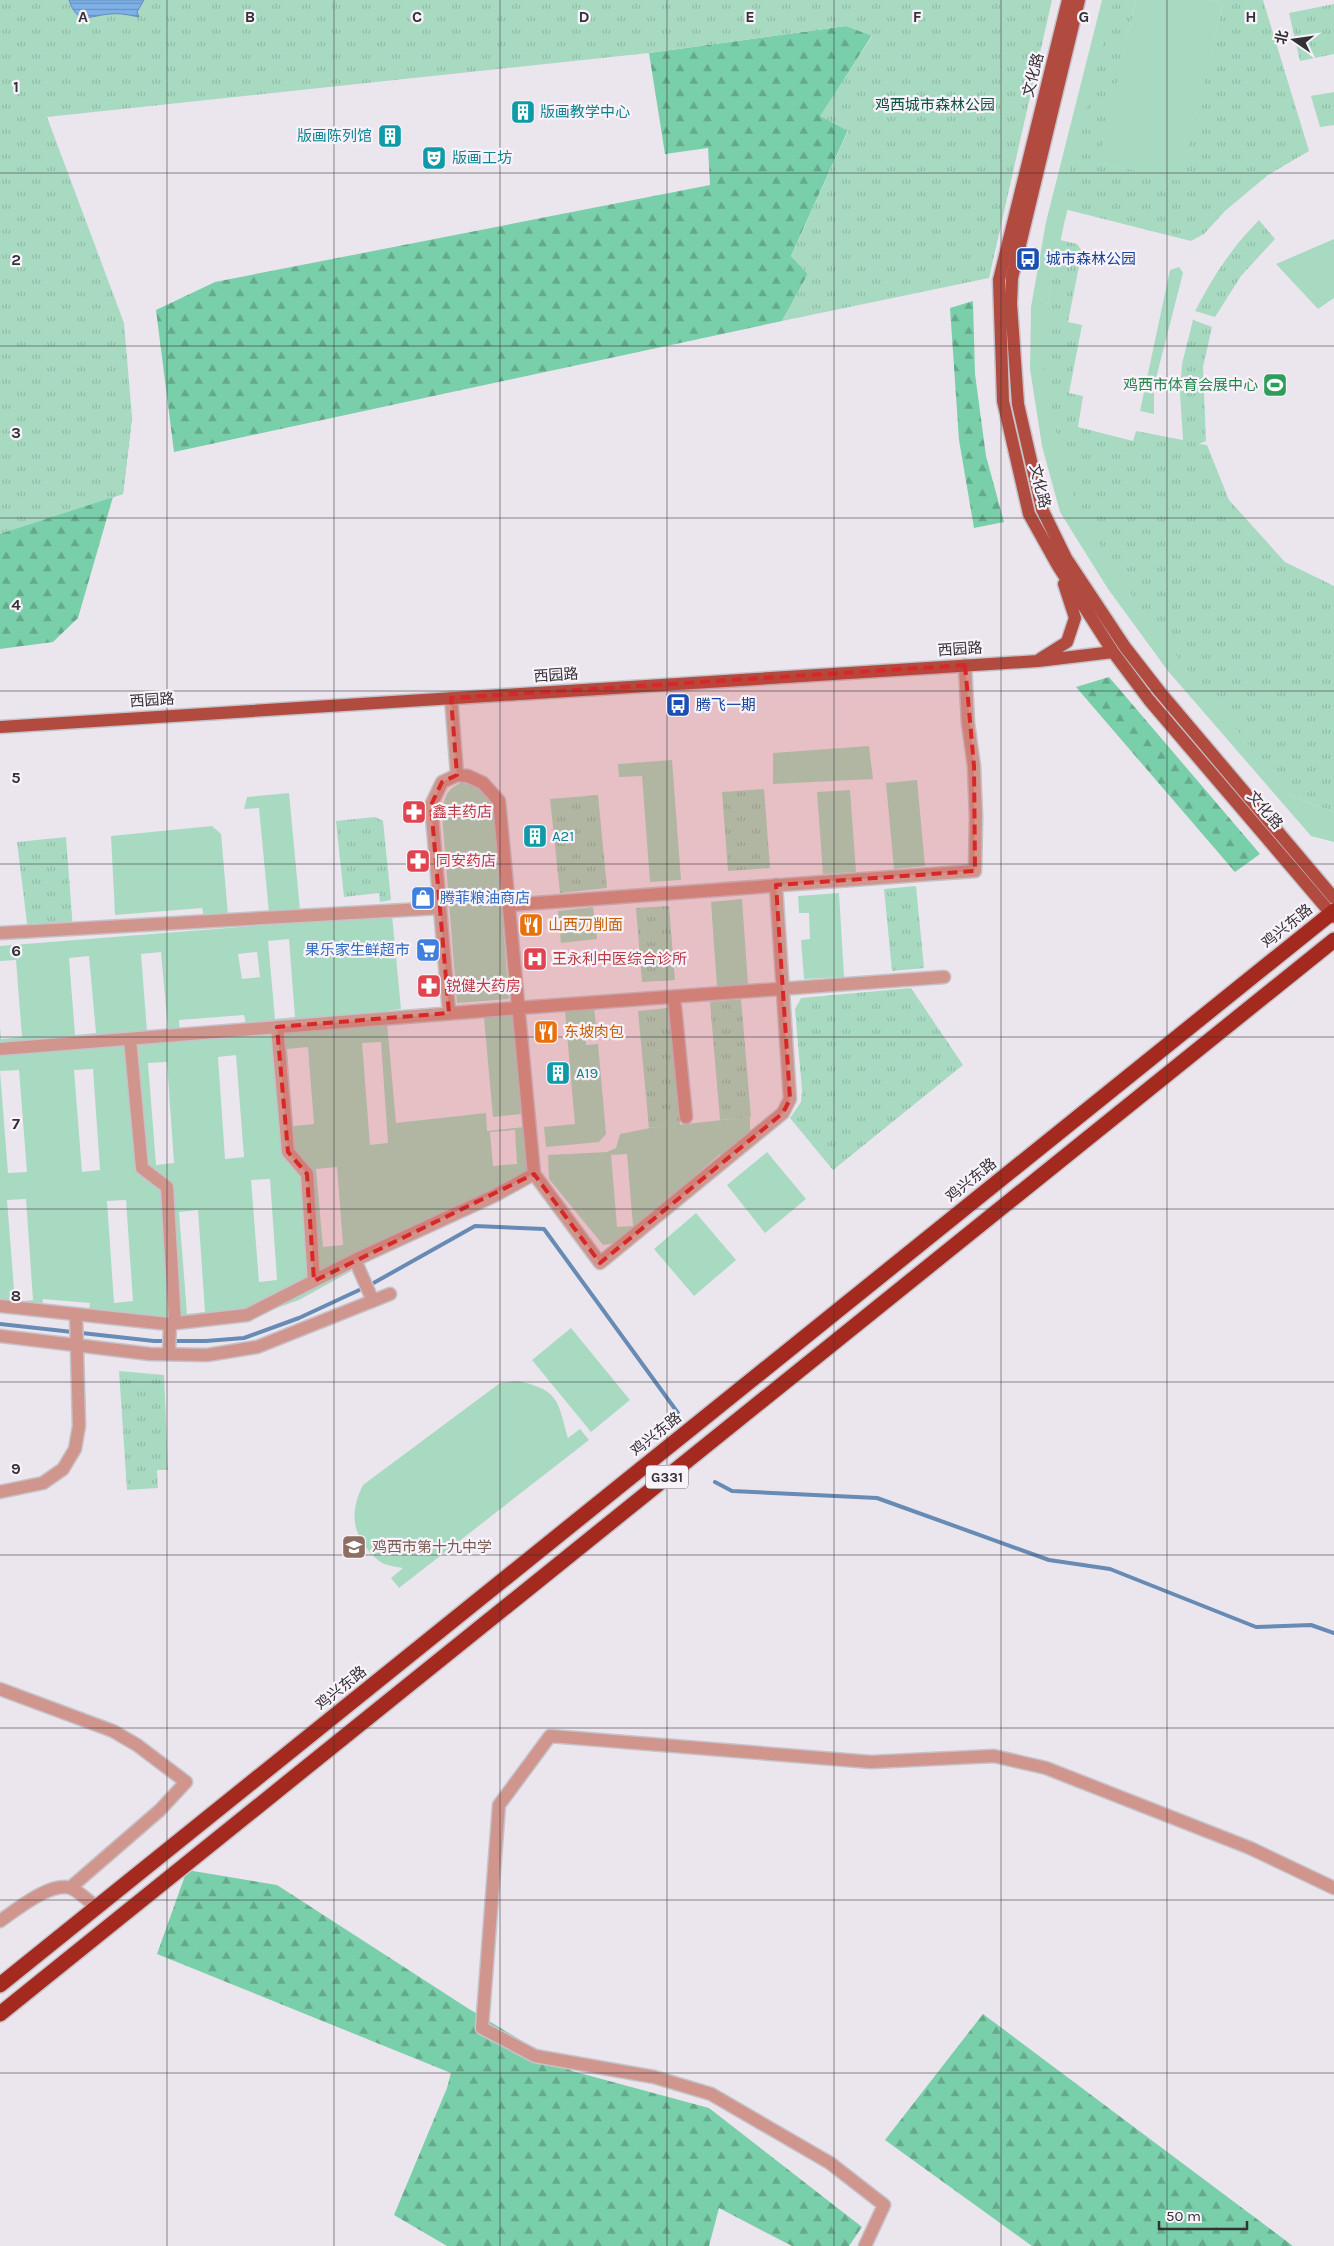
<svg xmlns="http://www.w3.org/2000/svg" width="1334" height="2246" font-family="Karla,'Noto Sans SC',sans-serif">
	<defs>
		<pattern id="forest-firs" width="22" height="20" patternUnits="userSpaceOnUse" patternTransform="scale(1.25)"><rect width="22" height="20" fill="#79cfa9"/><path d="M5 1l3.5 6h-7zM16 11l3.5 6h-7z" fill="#64a98a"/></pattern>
		<pattern id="park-tufts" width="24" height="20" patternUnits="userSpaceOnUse" patternTransform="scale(1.25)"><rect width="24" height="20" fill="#a8dac2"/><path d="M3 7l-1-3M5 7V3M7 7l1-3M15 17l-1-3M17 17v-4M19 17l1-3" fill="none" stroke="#91bca7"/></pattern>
		<pattern id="water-rules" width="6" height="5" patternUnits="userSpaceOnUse" patternTransform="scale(1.25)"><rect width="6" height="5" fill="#7db1ea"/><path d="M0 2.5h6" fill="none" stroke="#6791be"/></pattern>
	</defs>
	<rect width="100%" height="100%" fill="#ebe6ee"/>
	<path fill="#a8dac2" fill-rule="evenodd" d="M 1102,0 L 1120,0 L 1064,224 L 1047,306 L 1057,436 L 1291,796 L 1334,812 L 1334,842 L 1311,836 L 1168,671 L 1108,589 L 1060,512 L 1042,446 L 1030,369 L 1031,307 L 1046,222 Z
		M 1136,0 L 1210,0 L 1223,3 L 1181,182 L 1097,162 Z
		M 1334,239 L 1334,298 L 1318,309 L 1276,264 Z
		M 1179,267 L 1183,273 L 1154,386 L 1154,414 L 1140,411 L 1170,270 Z
		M 869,746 L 873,779 L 773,784 L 773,753 Z
		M 672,760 L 681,880 L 650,882 L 642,776 L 619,777 L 618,764 Z
		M 917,780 L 925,866 L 894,869 L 886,783 Z
		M 462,782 C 478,787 490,794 494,811 L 509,999 L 457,1003 L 442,814 C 445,796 445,791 462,782 Z
		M 850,790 L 856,872 L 823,874 L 817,792 Z
		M 289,793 L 300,910 L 269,913 L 259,808 L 244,809 L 247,797 Z
		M 212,826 L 221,834 L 228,915 L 204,917 L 202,908 L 115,915 L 111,836 Z
		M 839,893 L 844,977 L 804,979 L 801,940 L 810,939 L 809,913 L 799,913 L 798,896 Z
		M 742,899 L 748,985 L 717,987 L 711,902 Z
		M 593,907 L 597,939 L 561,943 L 558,911 Z
		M 392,915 L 401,1009 L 386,1011 L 396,1123 L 486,1113 L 487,1131 L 525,1127 L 530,1172 L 299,1300 L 271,1310 L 168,1319 L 89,1312 L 90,1303 L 43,1299 L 42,1307 L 0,1302 L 0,1027 L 1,1039 L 22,1037 L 16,960 L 0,961 L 0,946 ZM 289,939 L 295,1017 L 275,1019 L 268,941 ZM 161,952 L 168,1030 L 147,1031 L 141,954 ZM 257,952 L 260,977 L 242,979 L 238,954 ZM 89,956 L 96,1033 L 75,1035 L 69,958 ZM 244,1015 L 247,1029 L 180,1035 L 179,1020 ZM 381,1042 L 388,1143 L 370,1145 L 362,1043 ZM 308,1047 L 314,1124 L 293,1126 L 287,1049 ZM 236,1055 L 244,1157 L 225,1159 L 218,1057 ZM 167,1062 L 174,1163 L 156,1165 L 148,1063 ZM 93,1069 L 100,1170 L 82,1172 L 74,1070 ZM 19,1070 L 27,1172 L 8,1173 L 0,1071 ZM 515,1130 L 517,1164 L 493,1166 L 490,1132 ZM 337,1167 L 343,1245 L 323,1247 L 316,1169 ZM 270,1179 L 277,1280 L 259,1282 L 251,1180 ZM 26,1199 L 33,1300 L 15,1302 L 7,1200 ZM 126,1200 L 133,1301 L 114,1303 L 107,1201 ZM 198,1210 L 205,1312 L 187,1314 L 179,1212 Z
		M 594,1008 L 596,1024 L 584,1026 L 586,1045 L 598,1044 L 606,1134 L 599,1142 L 546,1147 L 544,1127 L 575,1124 L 565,1011 Z
		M 512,1015 L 521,1114 L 493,1117 L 484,1018 Z
		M 750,1117 L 750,1135 L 723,1158 L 720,1154 L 618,1243 L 603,1245 L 549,1179 L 548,1155 L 607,1152 L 616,1148 L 620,1134 L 650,1128 ZM 627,1154 L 633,1226 L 617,1227 L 611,1155 Z
		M 767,1152 L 806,1199 L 765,1233 L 727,1185 Z
		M 696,1213 L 736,1260 L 694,1296 L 654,1249 Z
		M 571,1328 L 630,1400 L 591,1432 L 532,1360 Z
		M 518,1381 C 559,1390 558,1401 568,1438 L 580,1429 L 589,1440 L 399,1588 L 391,1578 L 403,1568 C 397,1567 390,1566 384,1564 C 371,1557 357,1538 355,1523 C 353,1510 357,1497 363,1485 L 500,1383 Z"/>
	<path fill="url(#forest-firs)" d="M 846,26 L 872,35 L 821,116 L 848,130 L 791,256 L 808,274 L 782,321 L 174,452 L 156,310 L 215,282 L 710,185 L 708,148 L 665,154 L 649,53 Z
		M 0,104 L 132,417 L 123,494 L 113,497 L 78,618 L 53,642 L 0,649 Z
		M 973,301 L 975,374 L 986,456 L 1004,522 L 974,528 L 959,440 L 950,308 Z
		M 1109,677 L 1260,854 L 1235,872 L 1076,687 Z
		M 187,1870 L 277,1885 L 469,2009 L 572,2071 L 709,2108 L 862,2227 L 849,2246 L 792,2246 L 719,2208 L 709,2246 L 447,2246 L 394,2215 L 447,2088 L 451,2073 L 157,1954 Z
		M 983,2014 L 1293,2246 L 1032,2246 L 885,2140 Z"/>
	<path fill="url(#park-tufts)" d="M 0,0 L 1052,0 L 989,278 L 782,321 L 808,274 L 791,256 L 848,131 L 820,116 L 872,36 L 846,26 L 649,53 L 47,117 L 124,323 L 132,417 L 123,494 L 0,534 Z
		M 1114,0 L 1136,0 L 1098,162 L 1180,181 L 1223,3 L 1210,0 L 1263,0 L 1309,151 L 1268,175 L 1225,211 L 1204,234 L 1191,241 L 1064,209 L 1063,198 Z
		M 1334,4 L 1334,54 L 1300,61 L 1289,13 Z
		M 1334,92 L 1334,125 L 1320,127 L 1311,96 Z
		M 1259,220 L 1275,239 L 1241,276 L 1215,317 L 1195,311 C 1215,274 1229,251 1259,220 Z
		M 1060,240 L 1077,244 L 1082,251 L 1068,322 L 1082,325 L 1069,393 L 1083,396 L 1078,427 L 1133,441 L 1136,431 L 1183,440 L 1180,393 L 1182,364 L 1193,320 L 1212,327 L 1203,367 L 1206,441 L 1199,444 L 1207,445 L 1229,500 L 1285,562 L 1334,586 L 1334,812 L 1291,796 L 1179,659 L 1117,575 L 1076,505 L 1057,436 L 1044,366 L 1047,306 Z
		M 764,789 L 770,868 L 728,871 L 722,792 Z
		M 598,795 L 607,888 L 560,893 L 550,799 Z
		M 375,817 L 383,821 L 391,900 L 380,902 L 379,893 L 344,897 L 336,821 Z
		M 66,837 L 73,929 L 28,931 L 17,842 Z
		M 916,886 L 924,968 L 892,971 L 884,889 Z
		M 669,906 L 675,980 L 642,982 L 636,908 Z
		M 911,988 L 963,1065 L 833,1170 L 790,1118 L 801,1102 L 802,1090 L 795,1009 L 801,998 Z
		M 741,999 L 751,1117 L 720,1120 L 710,1002 Z
		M 669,1008 L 680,1125 L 649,1128 L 638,1011 Z
		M 119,1371 L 164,1375 L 168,1470 L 157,1470 L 158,1488 L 127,1490 Z"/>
	<path fill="url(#water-rules)" stroke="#678bb4" d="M 69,0 L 144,0 L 137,12 L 139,17 C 129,15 121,13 111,14 C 90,15 78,27 69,0 Z"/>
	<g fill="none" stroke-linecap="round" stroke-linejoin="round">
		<path stroke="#678bb4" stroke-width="4" d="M 0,1324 L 154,1341 L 206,1341 L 244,1338 L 299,1318 L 370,1285 L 475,1226 L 544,1229 L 678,1413
			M 715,1482 L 732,1491 L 877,1498 L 1049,1560 L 1110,1569 L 1256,1627 L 1311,1625 L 1334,1633"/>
		<defs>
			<path id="minor" d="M 451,698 L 457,775
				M 509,905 L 975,871 L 976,817 L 974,766 L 968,723 L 965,665
				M 0,933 L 440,908
				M 674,997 L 686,1117
				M 449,1013 L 431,805 L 442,782 L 457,775 L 468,776 L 483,783 L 499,801 L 534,1174
				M 277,1027 L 288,1152 L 307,1174 L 314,1281
				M 130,1039 L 142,1168 L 167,1187 L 175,1323
				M 0,1049 L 518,1008 L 944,977
				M 355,1260 L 373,1301
				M 0,1306 L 168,1324 L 247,1315 L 355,1260 L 494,1196 L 534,1174 L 600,1263 L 783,1113 L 790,1099 L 776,885
				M 0,1336 L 150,1354 L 207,1355 L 257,1347 L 390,1294
				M 169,1354 L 170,1323
				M 0,1492 L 43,1483 L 63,1469 L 75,1449 L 79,1426 L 76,1314
				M 0,1689 L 113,1731 L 137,1745 L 186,1782 L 160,1810 L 70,1888
				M 0,1921 C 16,1910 51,1881 71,1888 C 80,1892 89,1902 97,1907
				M 865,2246 L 884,2205 L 830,2163 L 711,2094 L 654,2077 L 535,2056 L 482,2028 L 499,1805 L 550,1736 L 871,1762 L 994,1756 L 1046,1768 L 1250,1848 L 1334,1888"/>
			<path id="major" d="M 1068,0 L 999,280 L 1003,401 L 1029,514 L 1058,566 L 1113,652 L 1149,700 L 1334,917
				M 1079,0 L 1012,278 L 1011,304 L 1018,404 L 1042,509 L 1066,558 L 1125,647 L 1160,692 L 1334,898
				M 1040,659 L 1067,642 L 1075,618 L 1064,584
				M 0,727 L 1038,661 L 1113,652"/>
			<path id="highway" d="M 0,1985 L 1334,911
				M 0,2014 L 1334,940"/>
		</defs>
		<use href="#minor" stroke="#c6c2c9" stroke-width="15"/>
		<use href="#major" stroke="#c6c2c9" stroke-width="15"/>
		<use href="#highway" stroke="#c6c2c9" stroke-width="18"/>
		<use href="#minor" stroke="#d0968d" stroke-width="12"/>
		<use href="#major" stroke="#b24b3f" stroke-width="12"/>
		<use href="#highway" stroke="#a42a20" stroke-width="15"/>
	</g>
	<path fill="#d62828" fill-opacity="0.2" stroke="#d62828" stroke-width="4" stroke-dasharray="10 6" stroke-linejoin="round" d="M 965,665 L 974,766 L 975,871 L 776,885 L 790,1099 L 783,1113 L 600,1263 L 534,1174 L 314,1281 L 307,1174 L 288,1152 L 277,1027 L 449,1013 L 431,805 L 442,782 L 457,775 L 451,698 Z"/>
	<path fill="none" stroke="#343235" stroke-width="1" stroke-opacity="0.55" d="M 167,0 L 167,2246M 334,0 L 334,2246M 500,0 L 500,2246M 667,0 L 667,2246M 834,0 L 834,2246M 1001,0 L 1001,2246M 1167,0 L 1167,2246M 0,173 L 1334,173M 0,346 L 1334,346M 0,518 L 1334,518M 0,691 L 1334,691M 0,864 L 1334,864M 0,1037 L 1334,1037M 0,1209 L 1334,1209M 0,1382 L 1334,1382M 0,1555 L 1334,1555M 0,1728 L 1334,1728M 0,1900 L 1334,1900M 0,2073 L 1334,2073"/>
	<defs>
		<symbol id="building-square" viewBox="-11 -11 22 22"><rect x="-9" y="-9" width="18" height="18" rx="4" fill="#0f9aa8" stroke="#f8f3fb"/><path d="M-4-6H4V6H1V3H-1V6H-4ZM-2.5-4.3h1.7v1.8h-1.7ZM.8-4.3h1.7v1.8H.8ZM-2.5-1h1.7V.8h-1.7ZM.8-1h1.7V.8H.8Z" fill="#fff"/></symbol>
		<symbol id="theatre-square" viewBox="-11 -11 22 22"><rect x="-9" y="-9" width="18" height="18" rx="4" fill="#0f9aa8" stroke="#f8f3fb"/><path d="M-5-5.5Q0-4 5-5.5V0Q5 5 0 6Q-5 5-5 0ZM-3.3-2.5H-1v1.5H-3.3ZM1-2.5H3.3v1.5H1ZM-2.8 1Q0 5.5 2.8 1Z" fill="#fff"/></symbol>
		<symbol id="bus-square" viewBox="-11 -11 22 22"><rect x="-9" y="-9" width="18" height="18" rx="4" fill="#1a4fb4" stroke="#f8f3fb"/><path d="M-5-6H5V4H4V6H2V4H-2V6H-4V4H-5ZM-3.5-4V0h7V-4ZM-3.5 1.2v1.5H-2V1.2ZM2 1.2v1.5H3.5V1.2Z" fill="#fff"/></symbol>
		<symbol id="stadium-square" viewBox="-11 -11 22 22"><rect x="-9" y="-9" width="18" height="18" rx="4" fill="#2e9e5b" stroke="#f8f3fb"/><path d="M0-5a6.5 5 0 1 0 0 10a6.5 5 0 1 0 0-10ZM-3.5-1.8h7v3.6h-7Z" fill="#fff"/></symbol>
		<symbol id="pharmacy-square" viewBox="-11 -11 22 22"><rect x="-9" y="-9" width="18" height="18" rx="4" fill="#e0444e" stroke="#f8f3fb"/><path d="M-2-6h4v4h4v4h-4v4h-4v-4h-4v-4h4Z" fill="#fff"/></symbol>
		<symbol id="shop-square" viewBox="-11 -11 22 22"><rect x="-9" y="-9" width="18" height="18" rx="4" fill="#3f7fe0" stroke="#f8f3fb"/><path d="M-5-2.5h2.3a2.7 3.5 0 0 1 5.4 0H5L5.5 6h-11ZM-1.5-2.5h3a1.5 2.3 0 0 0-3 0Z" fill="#fff"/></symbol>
		<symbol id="restaurant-square" viewBox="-11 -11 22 22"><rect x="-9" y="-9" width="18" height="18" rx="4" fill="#e8710a" stroke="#f8f3fb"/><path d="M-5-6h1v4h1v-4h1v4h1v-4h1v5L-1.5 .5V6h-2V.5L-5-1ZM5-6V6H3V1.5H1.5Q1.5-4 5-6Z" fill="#fff"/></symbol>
		<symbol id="supermarket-square" viewBox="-11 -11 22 22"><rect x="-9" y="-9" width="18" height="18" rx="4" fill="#3f7fe0" stroke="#f8f3fb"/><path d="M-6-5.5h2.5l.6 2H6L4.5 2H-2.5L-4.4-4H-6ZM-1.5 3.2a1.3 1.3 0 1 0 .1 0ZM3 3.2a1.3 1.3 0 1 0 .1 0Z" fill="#fff"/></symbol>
		<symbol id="hospital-square" viewBox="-11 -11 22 22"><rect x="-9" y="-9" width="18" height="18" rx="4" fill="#e0444e" stroke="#f8f3fb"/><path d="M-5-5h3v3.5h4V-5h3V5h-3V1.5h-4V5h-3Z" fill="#fff"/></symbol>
		<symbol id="school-square" viewBox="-11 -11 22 22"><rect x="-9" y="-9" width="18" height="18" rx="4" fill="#8d6e63" stroke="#f8f3fb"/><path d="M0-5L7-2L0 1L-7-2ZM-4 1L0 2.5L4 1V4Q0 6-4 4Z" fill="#fff"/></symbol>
	</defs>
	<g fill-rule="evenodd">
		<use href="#building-square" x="509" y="98" width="28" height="28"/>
		<use href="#building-square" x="376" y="122" width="28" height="28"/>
		<use href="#theatre-square" x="420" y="144" width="28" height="28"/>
		<use href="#bus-square" x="1014" y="245" width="28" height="28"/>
		<use href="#stadium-square" x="1261" y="371" width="28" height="28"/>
		<use href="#bus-square" x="664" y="691" width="28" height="28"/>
		<use href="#pharmacy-square" x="400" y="798" width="28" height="28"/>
		<use href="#building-square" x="521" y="822" width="28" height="28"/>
		<use href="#pharmacy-square" x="404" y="847" width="28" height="28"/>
		<use href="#shop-square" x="409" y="884" width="28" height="28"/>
		<use href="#restaurant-square" x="517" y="911" width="28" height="28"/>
		<use href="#supermarket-square" x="414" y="936" width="28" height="28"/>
		<use href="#hospital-square" x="521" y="945" width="28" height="28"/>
		<use href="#pharmacy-square" x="415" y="972" width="28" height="28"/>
		<use href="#restaurant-square" x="532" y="1018" width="28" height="28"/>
		<use href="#building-square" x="544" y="1059" width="28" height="28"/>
		<use href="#school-square" x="340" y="1533" width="28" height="28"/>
	</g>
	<g text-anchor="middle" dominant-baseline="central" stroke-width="4.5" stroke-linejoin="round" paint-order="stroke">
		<rect fill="#f8f3fb" stroke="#6f6c70" stroke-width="1" x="646" y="1465.5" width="42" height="23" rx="4"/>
		<g font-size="14" font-weight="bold" fill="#343235">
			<text x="667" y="1477">G331</text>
		</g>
		<g font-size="15" fill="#343235" stroke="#f8f3fb">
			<text transform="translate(1033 75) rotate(-76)">文化路</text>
			<text transform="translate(1040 486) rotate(76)">文化路</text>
			<text transform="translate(960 649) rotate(-4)">西园路</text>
			<text transform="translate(556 675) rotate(-4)">西园路</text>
			<text transform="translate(152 700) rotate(-4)">西园路</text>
			<text transform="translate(1265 810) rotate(49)">文化路</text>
			<text transform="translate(1287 926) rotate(-39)">鸡兴东路</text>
			<text transform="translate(971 1180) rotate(-39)">鸡兴东路</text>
			<text transform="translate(656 1434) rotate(-39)">鸡兴东路</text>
			<text transform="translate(341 1688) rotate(-39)">鸡兴东路</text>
		</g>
		<g font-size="15" fill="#0c533b" stroke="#f8f3fb">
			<text x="935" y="105">鸡西城市森林公园</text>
		</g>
		<g font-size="15" fill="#0d838f" stroke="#f8f3fb" text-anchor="start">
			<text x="540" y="112">版画教学中心</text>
			<text x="372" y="136" text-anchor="end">版画陈列馆</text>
			<text x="452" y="158">版画工坊</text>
			<text x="552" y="836">A21</text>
			<text x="576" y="1073">A19</text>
		</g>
		<g font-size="15" fill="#164399" stroke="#f8f3fb" text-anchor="start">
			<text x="1046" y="259">城市森林公园</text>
			<text x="696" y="705">腾飞一期</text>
		</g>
		<g font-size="15" fill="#27864d" stroke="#f8f3fb" text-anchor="end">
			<text x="1258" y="385">鸡西市体育会展中心</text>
		</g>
		<g font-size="15" fill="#be3a42" stroke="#f8f3fb" text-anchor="start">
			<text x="432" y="812">鑫丰药店</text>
			<text x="436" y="861">同安药店</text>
			<text x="552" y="959">王永利中医综合诊所</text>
			<text x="446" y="986">锐健大药房</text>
		</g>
		<g font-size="15" fill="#366cbe" stroke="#f8f3fb" text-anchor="start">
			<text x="440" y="898">腾菲粮油商店</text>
			<text x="410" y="950" text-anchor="end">果乐家生鲜超市</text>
		</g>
		<g font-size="15" fill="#c56008" stroke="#f8f3fb" text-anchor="start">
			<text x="548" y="925">山西刀削面</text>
			<text x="564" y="1032">东坡肉包</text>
		</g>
		<g font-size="15" fill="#785e54" stroke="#f8f3fb" text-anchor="start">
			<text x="372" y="1547">鸡西市第十九中学</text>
		</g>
	</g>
	<g font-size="16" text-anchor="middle" font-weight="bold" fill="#343235" stroke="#f8f3fb" stroke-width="4.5" stroke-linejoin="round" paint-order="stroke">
		<text x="83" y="22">A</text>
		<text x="250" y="22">B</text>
		<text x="417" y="22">C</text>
		<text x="584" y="22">D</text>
		<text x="750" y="22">E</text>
		<text x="917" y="22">F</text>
		<text x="1084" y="22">G</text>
		<text x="1251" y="22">H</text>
		<text x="16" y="92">1</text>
		<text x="16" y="265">2</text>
		<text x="16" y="438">3</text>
		<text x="16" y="610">4</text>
		<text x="16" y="783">5</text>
		<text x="16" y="956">6</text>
		<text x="16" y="1129">7</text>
		<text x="16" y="1301">8</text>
		<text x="16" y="1474">9</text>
	</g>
	<g transform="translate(1294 40) rotate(283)" stroke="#f8f3fb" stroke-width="4" paint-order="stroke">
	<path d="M0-4L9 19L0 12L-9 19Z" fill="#343235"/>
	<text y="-8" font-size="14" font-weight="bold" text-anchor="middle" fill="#343235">北</text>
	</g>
	<path d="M1159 2221v8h88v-8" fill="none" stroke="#343235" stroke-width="2.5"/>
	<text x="1166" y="2221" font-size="15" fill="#343235" stroke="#f8f3fb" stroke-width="4" paint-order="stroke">50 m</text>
</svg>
